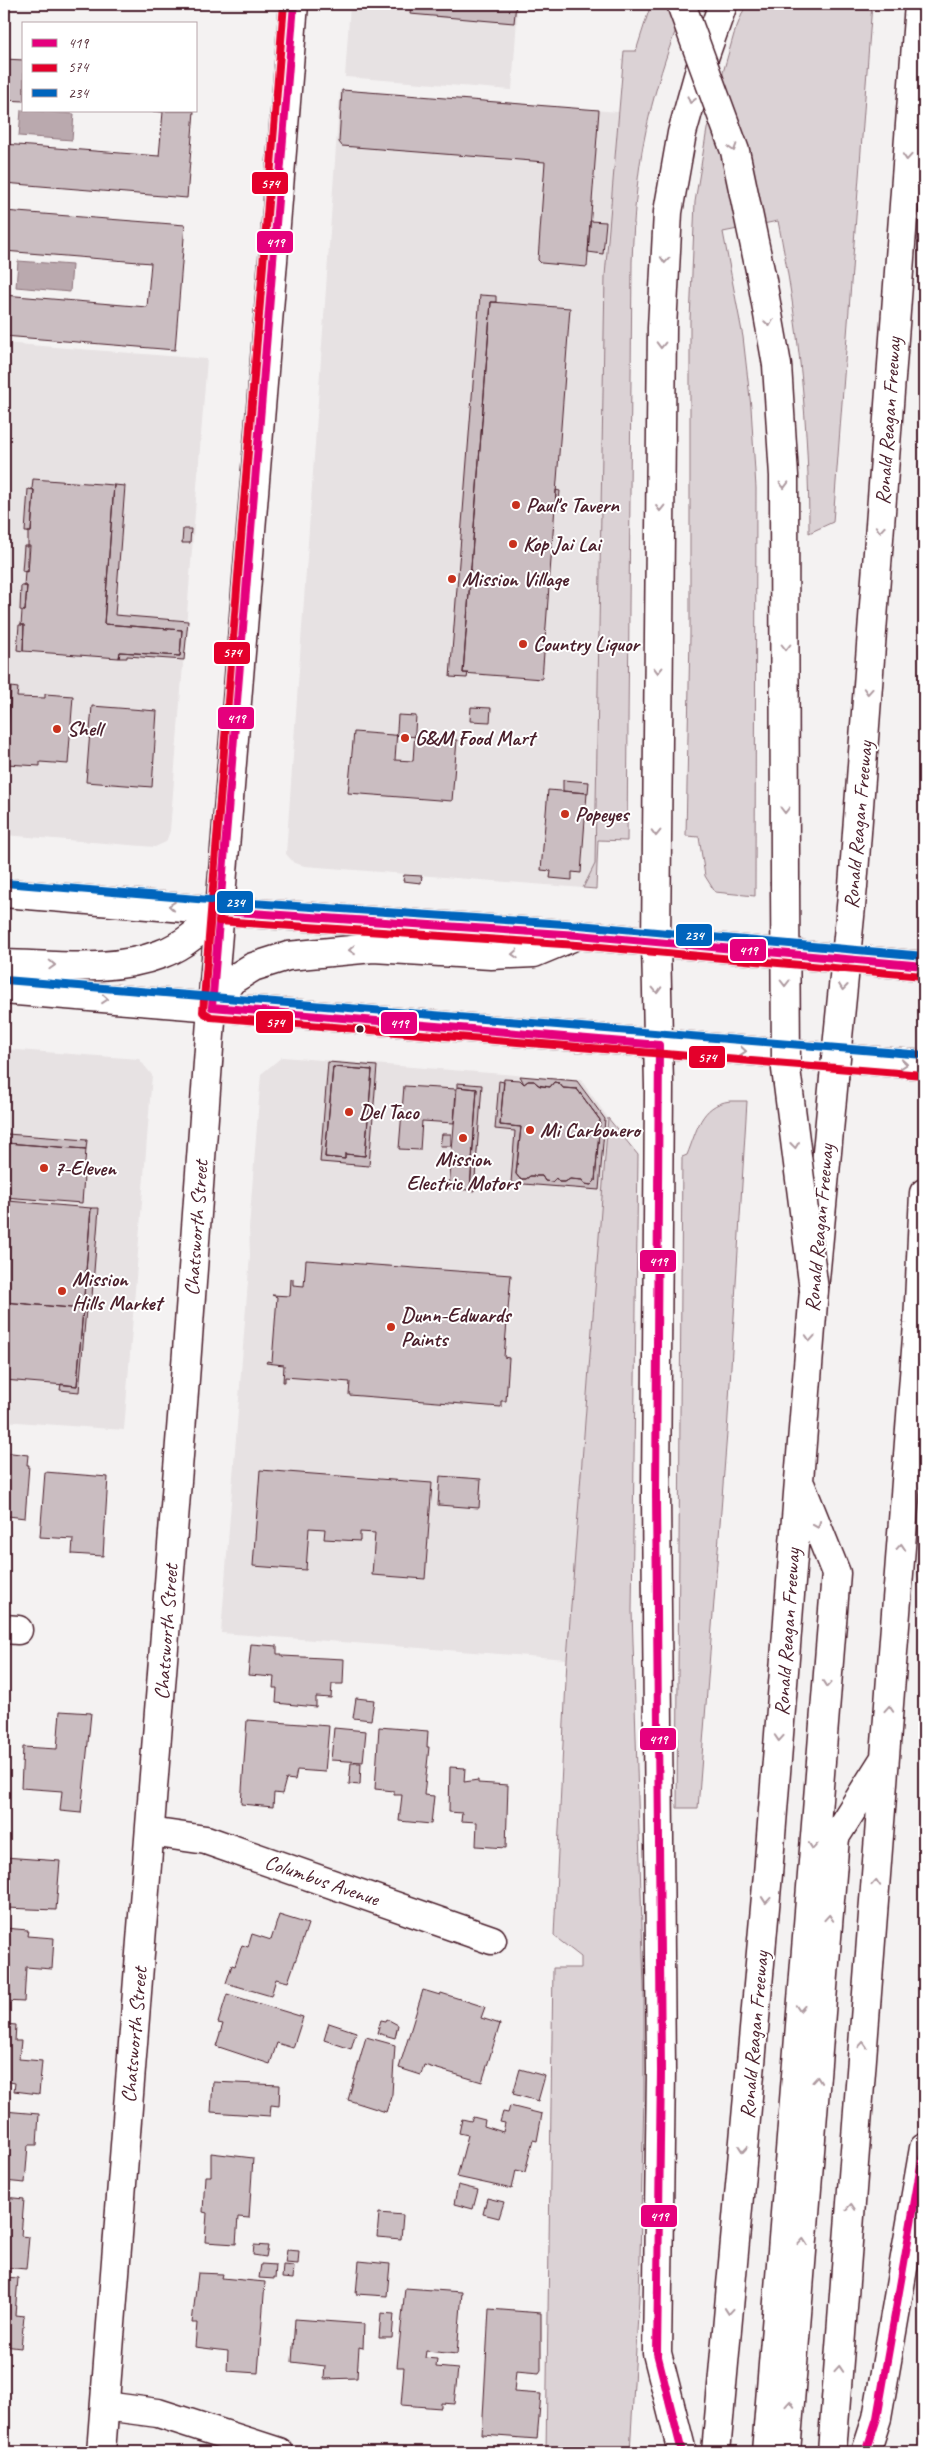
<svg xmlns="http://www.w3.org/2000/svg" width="928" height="2456" font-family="Caveat,sans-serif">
	<rect width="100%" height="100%" fill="#f4f2f2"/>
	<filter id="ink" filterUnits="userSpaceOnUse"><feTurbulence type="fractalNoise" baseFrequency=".02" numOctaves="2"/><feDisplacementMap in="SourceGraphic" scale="10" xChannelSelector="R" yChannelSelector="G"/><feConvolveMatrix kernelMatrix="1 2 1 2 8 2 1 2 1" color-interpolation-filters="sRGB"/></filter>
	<g filter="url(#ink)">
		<path fill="#e7e2e3" d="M 350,4 L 518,4 L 512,90 L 345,77 Z
			M 340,90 L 619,112 L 605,276 L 595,864 L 583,888 L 305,866 L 294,863 L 286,854 Z
			M 4,343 L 207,359 L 170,831 L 166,842 L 155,847 L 4,835 Z
			M 4,1049 L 139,1059 L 152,1075 L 124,1430 L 4,1421 Z
			M 282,1057 L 581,1080 L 608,1118 L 567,1659 L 221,1633 L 250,1255 L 249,1228 L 260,1086 L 261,1074 Z"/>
		<path fill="#dbd2d5" stroke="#927880" d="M 651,4 L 686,4 C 662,63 643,125 637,189 C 634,213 633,238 632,262 L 627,841 L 598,840 L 596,889 L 583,888 L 595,864 L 605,276 L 624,51 L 636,51 Z
			M 746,4 L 872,4 L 833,522 L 809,533 C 809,427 799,324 778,221 L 723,232 L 743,337 L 751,407 L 756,488 L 755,896 L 715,892 L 705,876 L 699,837 L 686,836 L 690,635 L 690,321 L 695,202 L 707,129 L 734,34 Z
			M 730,1101 L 747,1101 L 727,1433 L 698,1808 L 677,1808 L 682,1157 L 687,1155 C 697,1131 700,1105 730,1101 Z
			M 608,1118 L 638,1155 L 632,1611 L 644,1988 L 644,2096 L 639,2297 L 630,2452 L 546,2452 L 553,1968 L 581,1968 L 581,1957 L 554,1936 L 567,1659 Z"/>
		<path fill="#baa9ae" stroke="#8d727a" d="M 21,110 L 74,114 L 72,140 L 19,136 Z
			M 18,261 L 72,265 L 70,292 L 16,287 Z"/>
		<path fill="#cabdc1" stroke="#4a1f2b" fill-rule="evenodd" d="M 411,4 L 516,4 L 514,23 L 410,14 Z
			M 4,59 L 24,60 L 24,101 L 4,100 Z
			M 342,90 L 599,110 L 587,267 L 541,263 L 538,260 L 545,162 L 342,146 L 339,142 Z
			M 148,111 L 194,111 L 187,198 L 4,183 L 4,144 L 159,156 L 163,112 Z
			M 4,211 L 185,225 L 175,350 L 4,336 L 4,295 L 147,307 L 151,263 L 4,251 Z
			M 590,221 L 606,222 L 603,254 L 588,252 Z
			M 480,295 L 496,296 L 496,302 L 491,302 L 463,673 L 468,673 L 467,678 L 450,677 Z
			M 491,302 L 570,308 L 542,679 L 463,673 Z
			M 33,479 L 114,485 L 104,624 L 182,630 L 180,656 L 120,652 L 119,658 L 23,651 L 24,625 L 21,625 L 22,611 L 25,611 L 27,586 L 24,586 L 25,571 L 28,572 L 28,532 L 31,532 L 34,490 L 32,489 Z
			M 114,485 L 125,486 L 115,615 L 188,621 L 184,660 L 127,656 L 127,658 L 119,658 L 120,652 L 180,656 L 182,630 L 104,624 Z
			M 28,489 L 34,490 L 31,532 L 25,532 Z
			M 556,490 L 560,491 L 558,510 L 555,510 Z
			M 183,529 L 191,529 L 190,543 L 182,543 Z
			M 24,546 L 30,546 L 28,572 L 22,571 Z
			M 21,586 L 27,586 L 25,611 L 20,610 Z
			M 19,625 L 24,625 L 23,651 L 17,650 Z
			M 11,687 L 18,688 L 17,697 L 45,698 L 45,694 L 73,696 L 68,764 L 40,762 L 40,766 L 6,764 Z
			M 92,706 L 157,711 L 152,787 L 86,782 Z
			M 471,707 L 491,708 L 490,722 L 470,721 Z
			M 398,715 L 416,716 L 413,761 L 395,760 Z
			M 354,732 L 457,740 L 452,801 L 348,793 Z
			M 563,780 L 589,782 L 588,793 L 563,791 Z
			M 548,790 L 587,793 L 581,873 L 572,872 L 572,880 L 550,878 L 551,871 L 541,870 Z
			M 404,875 L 422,876 L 421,883 L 403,881 Z
			M 328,1062 L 377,1066 L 369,1166 L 320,1162 ZM 333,1067 L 372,1070 L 365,1156 L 345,1154 L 345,1159 L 325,1157 Z
			M 333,1067 L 372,1070 L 365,1156 L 345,1154 L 345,1159 L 325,1157 Z
			M 520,1076 L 577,1081 L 605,1119 L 599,1190 L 511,1183 L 515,1131 L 495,1129 L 499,1081 L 504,1082 L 500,1125 L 521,1127 L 516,1174 L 520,1179 L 526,1179 L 530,1176 L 542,1176 L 545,1181 L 552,1182 L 556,1178 L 559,1182 L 565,1182 L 570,1179 L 582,1180 L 585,1184 L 591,1185 L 595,1181 L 600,1120 L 577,1089 L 563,1088 L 559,1083 L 554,1082 L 550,1087 L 538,1085 L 534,1081 L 528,1081 L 524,1084 Z
			M 504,1079 L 520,1080 L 524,1084 L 528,1081 L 534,1081 L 540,1086 L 550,1087 L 554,1082 L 559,1083 L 563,1088 L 577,1089 L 600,1120 L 595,1181 L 591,1185 L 585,1184 L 582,1180 L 570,1179 L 565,1182 L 559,1182 L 556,1178 L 552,1182 L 545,1181 L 542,1176 L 530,1176 L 526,1179 L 520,1179 L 516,1174 L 521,1127 L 500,1125 Z
			M 457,1083 L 482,1085 L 474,1191 L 470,1190 L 477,1089 L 457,1087 Z
			M 404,1086 L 456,1089 L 454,1123 L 422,1121 L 420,1150 L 399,1149 Z
			M 457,1087 L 477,1089 L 470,1190 L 449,1189 Z
			M 7,1134 L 87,1140 L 86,1149 L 6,1143 Z
			M 442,1134 L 451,1134 L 451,1146 L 440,1146 Z
			M 6,1143 L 86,1149 L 82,1203 L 4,1197 Z
			M 8,1201 L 91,1208 L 83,1309 L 4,1302 L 4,1258 Z
			M 91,1208 L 99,1208 L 91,1309 L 83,1309 Z
			M 306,1260 L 511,1275 L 504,1357 L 509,1358 L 506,1401 L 501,1401 L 501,1407 L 349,1395 L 350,1382 L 285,1377 L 285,1382 L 283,1382 L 284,1365 L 266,1363 L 267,1361 L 272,1362 L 277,1297 L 272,1295 L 290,1296 L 291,1279 L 293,1279 L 293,1285 L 304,1286 Z
			M 4,1302 L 83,1309 L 77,1386 L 4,1380 Z
			M 83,1309 L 86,1309 L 79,1392 L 60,1390 L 61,1384 L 77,1386 Z
			M 4,1452 L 28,1455 L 27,1465 L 29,1465 L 25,1518 L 8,1516 L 8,1519 L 4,1519 Z
			M 260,1470 L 432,1483 L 425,1579 L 372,1575 L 375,1533 L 360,1532 L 360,1541 L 324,1539 L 325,1529 L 309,1528 L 306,1570 L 253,1566 Z
			M 45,1472 L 108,1477 L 103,1556 L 72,1554 L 73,1539 L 40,1537 Z
			M 440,1476 L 481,1479 L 479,1508 L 438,1505 Z
			M 251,1644 L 277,1646 L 277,1654 L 282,1654 L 282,1656 L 344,1659 L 343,1684 L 332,1684 L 331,1698 L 316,1697 L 316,1707 L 276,1703 L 277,1688 L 273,1688 L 274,1677 L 248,1675 Z
			M 356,1698 L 374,1700 L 371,1720 L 353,1718 Z
			M 60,1711 L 91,1713 L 81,1813 L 60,1811 L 62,1791 L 21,1788 L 23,1747 L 57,1749 Z
			M 247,1720 L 329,1726 L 325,1772 L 297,1770 L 295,1780 L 286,1779 L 282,1794 L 274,1793 L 273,1807 L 241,1804 Z
			M 379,1727 L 428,1731 L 427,1747 L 429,1747 L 424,1795 L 434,1796 L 431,1824 L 399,1821 L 402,1795 L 394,1795 L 394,1791 L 375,1789 Z
			M 334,1728 L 366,1731 L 363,1762 L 331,1760 Z
			M 4,1741 L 7,1741 L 4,1794 Z
			M 351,1763 L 361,1763 L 360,1785 L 349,1784 Z
			M 450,1767 L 465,1768 L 464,1782 L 478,1780 L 478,1783 L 508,1785 L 506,1848 L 476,1846 L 477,1822 L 461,1821 L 462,1813 L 449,1812 Z
			M 4,1857 L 60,1861 L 56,1910 L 5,1908 L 7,1884 L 4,1883 Z
			M 279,1915 L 308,1924 L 288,1982 L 276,1979 L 271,1996 L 226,1983 L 232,1965 L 235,1966 L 242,1945 L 248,1947 L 252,1934 L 271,1940 Z
			M 4,1928 L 28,1930 L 27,1936 L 54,1938 L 52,1969 L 26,1967 L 24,2002 L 4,2001 Z
			M 423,1990 L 440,1995 L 441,1993 L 485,2007 L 481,2018 L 500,2024 L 482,2082 L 424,2065 L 421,2075 L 399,2068 Z
			M 227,1994 L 303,2017 L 293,2048 L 277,2043 L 270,2064 L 216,2046 L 223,2024 L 218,2023 Z
			M 387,2019 L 398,2025 L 395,2038 L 377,2033 L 381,2020 L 386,2021 Z
			M 329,2023 L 356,2032 L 351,2049 L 324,2040 Z
			M 4,2024 L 16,2025 L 15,2041 L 21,2041 L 19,2059 L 42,2061 L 39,2094 L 14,2091 L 15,2083 L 4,2081 Z
			M 366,2037 L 395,2045 L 392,2094 L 386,2112 L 348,2100 Z
			M 520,2069 L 545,2076 L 538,2101 L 513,2094 Z
			M 213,2082 L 280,2085 L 279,2106 L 271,2105 L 270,2116 L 211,2112 Z
			M 510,2106 L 542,2114 L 537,2141 L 533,2140 L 525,2172 L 516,2170 L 512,2189 L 457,2177 L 468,2135 L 459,2133 L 462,2119 L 471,2121 L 473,2117 L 485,2120 L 484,2126 L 503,2132 L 505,2123 L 500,2122 L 503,2112 L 508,2113 Z
			M 4,2111 L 39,2114 L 37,2145 L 28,2145 L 25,2183 L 4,2181 Z
			M 211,2153 L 253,2158 L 249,2218 L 238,2217 L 236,2244 L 205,2242 L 207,2213 L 203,2212 L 205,2176 L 211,2176 Z
			M 458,2185 L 478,2190 L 473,2209 L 454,2204 Z
			M 4,2197 L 24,2199 L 21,2236 L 29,2237 L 26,2269 L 4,2267 Z
			M 487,2198 L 504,2202 L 499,2218 L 483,2214 Z
			M 379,2213 L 403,2215 L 401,2239 L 377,2237 Z
			M 254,2245 L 268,2246 L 266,2257 L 253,2255 Z
			M 287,2250 L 299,2251 L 298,2264 L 285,2263 Z
			M 359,2261 L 390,2264 L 387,2296 L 356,2294 Z
			M 261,2264 L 276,2265 L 275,2279 L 259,2278 Z
			M 283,2265 L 294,2266 L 293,2279 L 282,2278 Z
			M 198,2273 L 223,2274 L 222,2278 L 265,2282 L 258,2373 L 227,2371 L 228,2351 L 195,2347 L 197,2323 L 192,2323 Z
			M 4,2277 L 18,2278 L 15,2315 L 24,2316 L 21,2348 L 4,2346 Z
			M 405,2288 L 462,2292 L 457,2354 L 426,2351 L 425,2358 L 437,2359 L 436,2367 L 458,2369 L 454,2404 L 441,2403 L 441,2408 L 401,2405 L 404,2367 L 397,2367 Z
			M 489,2309 L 541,2313 L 541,2370 L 539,2373 L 516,2371 L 514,2392 L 541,2394 L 537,2439 L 482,2435 Z
			M 381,2313 L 394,2314 L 392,2338 L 379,2338 Z
			M 295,2319 L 364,2324 L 363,2348 L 359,2347 L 357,2378 L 324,2379 L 325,2366 L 292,2362 Z"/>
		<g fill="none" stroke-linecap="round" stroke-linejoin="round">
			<defs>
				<path id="minor" d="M 4,1629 L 18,1630
					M 150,1832 L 206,1840 L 492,1940
					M 105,2406 L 158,2413 L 279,2452"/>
				<path id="major" d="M 4,893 L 220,911 L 578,935 L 924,966
					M 4,964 C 56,965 111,973 161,954 C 184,946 203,928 220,911
					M 4,990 L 924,1065
					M 212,1007 L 232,980 L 253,967 L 288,956 L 373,948 L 491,955 L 534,953 L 570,938
					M 101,2452 L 185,1379 L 212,1007 L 294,4"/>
				<path id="highway" d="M 761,275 L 777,365 L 784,476 L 785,882
					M 853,886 L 919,4
					M 682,2452 L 657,2353 L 661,2071 L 656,1495 L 659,1087 L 656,942 L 662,328 L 668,212 L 682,133 L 700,69 L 723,4
					M 716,2452 L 768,1874 L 814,1290 L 834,1078
					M 766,2452 L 836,1573 L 801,1486
					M 786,2452 L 835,1837 L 883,1761
					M 832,2452 L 918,1324 L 924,1193
					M 866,2452 L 877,2418 L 924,2148"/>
			</defs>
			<use href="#minor" stroke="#4a1f2b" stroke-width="31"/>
			<use href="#major" stroke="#4a1f2b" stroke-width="31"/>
			<use href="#highway" stroke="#4a1f2b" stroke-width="31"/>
			<use href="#minor" stroke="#fff" stroke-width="28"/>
			<use href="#major" stroke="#fff" stroke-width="28"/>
			<use href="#highway" stroke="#fff" stroke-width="28"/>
			<defs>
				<path id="highway-bridge" d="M 681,4 L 735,151 L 761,275
					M 785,882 L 786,1069 L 814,1290
					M 834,1078 L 853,886"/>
			</defs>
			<use href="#highway-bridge" stroke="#4a1f2b" stroke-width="31" stroke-linecap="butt"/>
			<use href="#highway-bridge" stroke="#fff" stroke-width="28"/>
			<defs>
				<path id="bus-1" d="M 294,4 L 212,1007 L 659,1045 L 656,1495 L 661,2071 L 657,2353 L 682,2452
					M 220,911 L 578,935 L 924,966
					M 866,2452 L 877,2418 L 924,2148"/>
				<path id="bus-2" d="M 284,4 L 203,1012 L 211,1017 L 923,1075
					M 219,921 L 577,945 L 923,976"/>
				<path id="bus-3" d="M 5,883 L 221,901 L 579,925 L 924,956
					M 5,980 L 924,1055"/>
			</defs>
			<use href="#bus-1" stroke="#fff" stroke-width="11"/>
			<use href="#bus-2" stroke="#fff" stroke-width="11"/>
			<use href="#bus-3" stroke="#fff" stroke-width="11"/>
			<use href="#bus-1" stroke="#e5007d" stroke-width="8"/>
			<use href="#bus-2" stroke="#e4002b" stroke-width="8"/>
			<use href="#bus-3" stroke="#0065bd" stroke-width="8"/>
		</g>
		<defs><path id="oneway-chevron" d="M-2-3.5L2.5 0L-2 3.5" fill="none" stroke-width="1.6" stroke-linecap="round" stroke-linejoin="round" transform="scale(1.25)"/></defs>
		<g stroke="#ae9aa0">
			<use href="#oneway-chevron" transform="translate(691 100) rotate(106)"/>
			<use href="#oneway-chevron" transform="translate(733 148) rotate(72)"/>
			<use href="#oneway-chevron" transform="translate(907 157) rotate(94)"/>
			<use href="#oneway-chevron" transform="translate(665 260) rotate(94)"/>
			<use href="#oneway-chevron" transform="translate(769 323) rotate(80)"/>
			<use href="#oneway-chevron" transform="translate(661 345) rotate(91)"/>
			<use href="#oneway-chevron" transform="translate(784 485) rotate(89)"/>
			<use href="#oneway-chevron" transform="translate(660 508) rotate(91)"/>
			<use href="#oneway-chevron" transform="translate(880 529) rotate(94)"/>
			<use href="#oneway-chevron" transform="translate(786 647) rotate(90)"/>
			<use href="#oneway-chevron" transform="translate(658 670) rotate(91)"/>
			<use href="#oneway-chevron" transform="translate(868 691) rotate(94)"/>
			<use href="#oneway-chevron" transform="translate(785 810) rotate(90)"/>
			<use href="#oneway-chevron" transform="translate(656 833) rotate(91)"/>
			<use href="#oneway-chevron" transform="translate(172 906) rotate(-175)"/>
			<use href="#oneway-chevron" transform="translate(352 950) rotate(175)"/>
			<use href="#oneway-chevron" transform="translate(515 954) rotate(177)"/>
			<use href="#oneway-chevron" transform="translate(52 965) rotate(2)"/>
			<use href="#oneway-chevron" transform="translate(785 983) rotate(90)"/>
			<use href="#oneway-chevron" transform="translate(843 987) rotate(96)"/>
			<use href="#oneway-chevron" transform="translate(657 990) rotate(88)"/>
			<use href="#oneway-chevron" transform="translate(105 999) rotate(5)"/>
			<use href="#oneway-chevron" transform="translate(743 1051) rotate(4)"/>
			<use href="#oneway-chevron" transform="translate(904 1064) rotate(5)"/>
			<use href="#oneway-chevron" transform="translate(795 1145) rotate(83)"/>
			<use href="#oneway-chevron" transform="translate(810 1338) rotate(94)"/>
			<use href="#oneway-chevron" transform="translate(817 1525) rotate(68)"/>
			<use href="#oneway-chevron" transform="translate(901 1547) rotate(-86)"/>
			<use href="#oneway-chevron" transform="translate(827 1684) rotate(95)"/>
			<use href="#oneway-chevron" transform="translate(889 1709) rotate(-86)"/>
			<use href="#oneway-chevron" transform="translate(779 1738) rotate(94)"/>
			<use href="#oneway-chevron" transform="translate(813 1846) rotate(95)"/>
			<use href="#oneway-chevron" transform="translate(876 1883) rotate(-86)"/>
			<use href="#oneway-chevron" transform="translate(766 1900) rotate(95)"/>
			<use href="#oneway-chevron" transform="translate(829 1918) rotate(-86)"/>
			<use href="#oneway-chevron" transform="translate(800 2008) rotate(94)"/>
			<use href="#oneway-chevron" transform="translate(863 2045) rotate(-86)"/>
			<use href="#oneway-chevron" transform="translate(817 2080) rotate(-85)"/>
			<use href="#oneway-chevron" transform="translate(743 2149) rotate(95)"/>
			<use href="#oneway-chevron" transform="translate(851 2207) rotate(-86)"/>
			<use href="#oneway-chevron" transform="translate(803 2242) rotate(-85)"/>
			<use href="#oneway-chevron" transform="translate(729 2311) rotate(95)"/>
			<use href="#oneway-chevron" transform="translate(839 2369) rotate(-86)"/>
			<use href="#oneway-chevron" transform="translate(790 2404) rotate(-86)"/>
		</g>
	</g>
	<g fill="#c8321e" stroke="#fff" stroke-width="2">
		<circle cx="516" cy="505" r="5"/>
		<circle cx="513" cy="544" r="5"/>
		<circle cx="452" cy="579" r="5"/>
		<circle cx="523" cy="644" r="5"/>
		<circle cx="57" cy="729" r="5"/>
		<circle cx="405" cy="738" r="5"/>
		<circle cx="565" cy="814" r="5"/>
		<circle cx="349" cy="1112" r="5"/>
		<circle cx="530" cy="1130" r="5"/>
		<circle cx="463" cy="1138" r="5"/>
		<circle cx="44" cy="1168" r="5"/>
		<circle cx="62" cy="1291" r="5"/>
		<circle cx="391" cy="1327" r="5"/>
	</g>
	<circle fill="#4a1f2b" stroke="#fff" stroke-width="2" cx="360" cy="1029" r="4.5"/>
	<g text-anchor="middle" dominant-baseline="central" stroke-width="4" stroke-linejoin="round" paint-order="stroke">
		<g font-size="21" fill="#4a1f2b" stroke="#fff">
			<text transform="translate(888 421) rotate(-86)">Ronald Reagan Freeway</text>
			<text transform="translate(858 825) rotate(-85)">Ronald Reagan Freeway</text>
			<text transform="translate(196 1228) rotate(-86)">Chatsworth Street</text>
			<text transform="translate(819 1228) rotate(-85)">Ronald Reagan Freeway</text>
			<text transform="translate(166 1632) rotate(-86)">Chatsworth Street</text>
			<text transform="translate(787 1632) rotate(-86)">Ronald Reagan Freeway</text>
			<text transform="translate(322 1880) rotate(19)">Columbus Avenue</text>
			<text transform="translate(134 2035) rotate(-85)">Chatsworth Street</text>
			<text transform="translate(754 2035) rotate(-85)">Ronald Reagan Freeway</text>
		</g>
		<g font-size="21" font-weight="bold" fill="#4a1f2b" stroke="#fff" text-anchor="start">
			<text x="526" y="505">Paul's Tavern</text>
			<text x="523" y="544">Kop Jai Lai</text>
			<text x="462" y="579">Mission Village</text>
			<text x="533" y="644">Country Liquor</text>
			<text x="67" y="729">Shell</text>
			<text x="415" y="738">G&amp;M Food Mart</text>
			<text x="575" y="814">Popeyes</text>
			<text x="359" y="1112">Del Taco</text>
			<text x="540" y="1130">Mi Carbonero</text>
			<text x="463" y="1159" text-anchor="middle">Mission<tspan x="463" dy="24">Electric Motors</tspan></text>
			<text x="54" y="1168">7-Eleven</text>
			<text x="72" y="1279">Mission<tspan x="72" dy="24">Hills Market</tspan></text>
			<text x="401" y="1315">Dunn-Edwards<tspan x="401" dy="24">Paints</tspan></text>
		</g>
	</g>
	<g stroke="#fff" stroke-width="2">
		<rect x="251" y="171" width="38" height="24" rx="5" fill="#e4002b"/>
		<rect x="256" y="230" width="38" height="24" rx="5" fill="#e5007d"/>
		<rect x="213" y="641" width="38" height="24" rx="5" fill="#e4002b"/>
		<rect x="217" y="706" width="38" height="24" rx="5" fill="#e5007d"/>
		<rect x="216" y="890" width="38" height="24" rx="5" fill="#0065bd"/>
		<rect x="675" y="923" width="38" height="24" rx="5" fill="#0065bd"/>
		<rect x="729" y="938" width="38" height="24" rx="5" fill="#e5007d"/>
		<rect x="255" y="1010" width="39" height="24" rx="5" fill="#e4002b"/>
		<rect x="380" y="1011" width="38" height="24" rx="5" fill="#e5007d"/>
		<rect x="688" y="1045" width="38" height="24" rx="5" fill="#e4002b"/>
		<rect x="639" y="1249" width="38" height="24" rx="5" fill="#e5007d"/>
		<rect x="639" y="1727" width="38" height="24" rx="5" fill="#e5007d"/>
		<rect x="640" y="2204" width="38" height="24" rx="5" fill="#e5007d"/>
	</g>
	<g font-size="14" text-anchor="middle" font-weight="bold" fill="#fff">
		<text x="270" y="188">574</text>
		<text x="275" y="247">419</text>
		<text x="232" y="657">574</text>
		<text x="236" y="723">419</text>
		<text x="235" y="907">234</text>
		<text x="694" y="940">234</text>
		<text x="748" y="955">419</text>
		<text x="275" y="1027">574</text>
		<text x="399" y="1028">419</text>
		<text x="707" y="1062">574</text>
		<text x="658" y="1266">419</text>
		<text x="658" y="1744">419</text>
		<text x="659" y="2221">419</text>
	</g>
	<rect width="928" height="2456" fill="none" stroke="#fff" stroke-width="20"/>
	<rect x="10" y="10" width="908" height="2436" fill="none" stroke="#4a1f2b" stroke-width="2" filter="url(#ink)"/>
	<rect x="22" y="22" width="175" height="90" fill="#ffffff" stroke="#b7a5aa"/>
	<rect x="32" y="39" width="25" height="8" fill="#e5007d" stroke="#b7a5aa"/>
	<text x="68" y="48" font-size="15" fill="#4a1f2b">419</text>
	<rect x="32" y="64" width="25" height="8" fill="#e4002b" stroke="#b7a5aa"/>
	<text x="68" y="72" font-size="15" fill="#4a1f2b">574</text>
	<rect x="32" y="89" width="25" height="8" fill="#0065bd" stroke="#b7a5aa"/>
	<text x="68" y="98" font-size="15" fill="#4a1f2b">234</text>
</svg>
